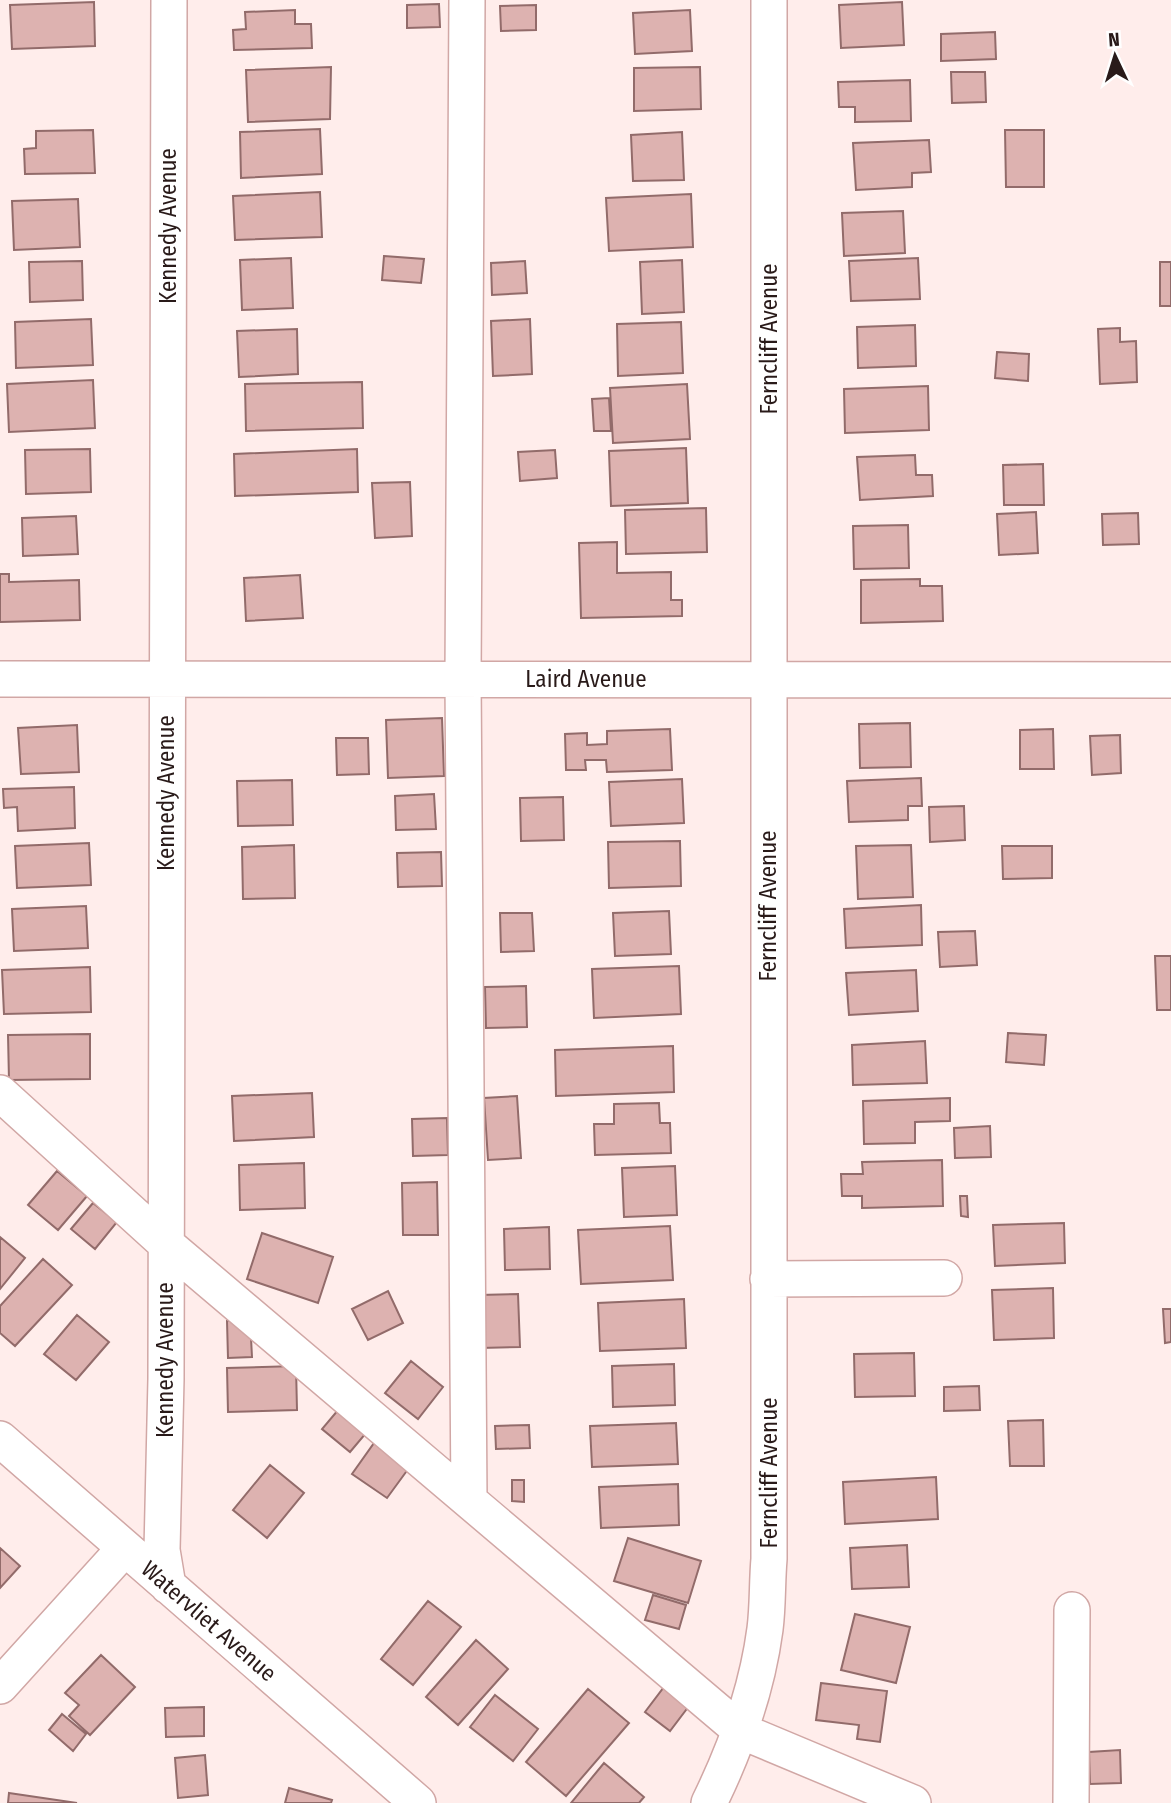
<svg xmlns="http://www.w3.org/2000/svg" width="1171" height="1803" font-family="'Fira Sans Condensed',sans-serif">
	<rect width="100%" height="100%" fill="#ffedeb"/>
	<path fill="#ddb2b0" stroke="#926b6a" stroke-width="2" d="M 94,2 L 95,46 L 12,49 L 10,5 Z
		M 902,2 L 904,45 L 841,48 L 839,5 Z
		M 439,4 L 440,27 L 407,28 L 407,5 Z
		M 536,5 L 536,30 L 501,31 L 500,6 Z
		M 295,10 L 295,24 L 311,24 L 312,48 L 234,50 L 233,30 L 246,29 L 245,12 Z
		M 690,10 L 692,51 L 635,54 L 633,13 Z
		M 995,32 L 996,59 L 941,61 L 941,34 Z
		M 331,67 L 330,119 L 248,122 L 246,70 Z
		M 700,67 L 701,109 L 634,111 L 634,68 Z
		M 951,72 L 985,72 L 986,102 L 952,103 Z
		M 910,80 L 911,121 L 855,122 L 855,107 L 839,107 L 838,82 Z
		M 320,129 L 322,174 L 241,178 L 240,132 Z
		M 93,130 L 95,173 L 25,174 L 24,149 L 36,148 L 36,131 Z
		M 1005,130 L 1044,130 L 1044,187 L 1006,187 Z
		M 682,132 L 684,180 L 633,181 L 631,135 Z
		M 929,140 L 931,172 L 912,173 L 912,187 L 856,190 L 853,143 Z
		M 320,192 L 322,237 L 235,240 L 233,196 Z
		M 691,194 L 693,247 L 609,251 L 606,198 Z
		M 78,199 L 80,247 L 14,250 L 12,201 Z
		M 903,211 L 905,253 L 844,256 L 842,213 Z
		M 384,256 L 424,259 L 421,283 L 382,280 Z
		M 291,258 L 293,308 L 242,310 L 240,260 Z
		M 918,258 L 920,299 L 851,301 L 849,261 Z
		M 682,260 L 684,312 L 642,314 L 640,262 Z
		M 82,261 L 83,300 L 30,302 L 29,262 Z
		M 525,261 L 527,293 L 492,295 L 491,263 Z
		M 1160,262 L 1171,262 L 1171,306 L 1160,306 Z
		M 91,319 L 93,365 L 16,368 L 15,322 Z
		M 530,319 L 532,374 L 493,376 L 491,321 Z
		M 681,322 L 683,373 L 618,376 L 617,324 Z
		M 915,325 L 916,366 L 858,368 L 857,327 Z
		M 1120,328 L 1120,342 L 1136,341 L 1137,382 L 1100,384 L 1098,329 Z
		M 297,329 L 298,374 L 239,377 L 237,331 Z
		M 997,352 L 1029,354 L 1028,381 L 995,378 Z
		M 93,380 L 95,428 L 9,432 L 7,384 Z
		M 362,382 L 363,428 L 246,431 L 245,384 Z
		M 687,384 L 690,439 L 613,443 L 610,388 Z
		M 928,386 L 929,430 L 845,433 L 844,389 Z
		M 609,398 L 611,431 L 594,431 L 592,399 Z
		M 686,448 L 688,503 L 611,506 L 609,451 Z
		M 90,449 L 91,492 L 26,494 L 25,450 Z
		M 357,449 L 358,492 L 235,496 L 234,454 Z
		M 555,450 L 557,478 L 520,481 L 518,452 Z
		M 915,455 L 916,475 L 932,475 L 933,496 L 860,500 L 857,457 Z
		M 1043,464 L 1044,505 L 1004,505 L 1003,465 Z
		M 410,482 L 412,536 L 375,538 L 372,483 Z
		M 706,508 L 707,552 L 626,554 L 625,510 Z
		M 1036,512 L 1038,553 L 999,555 L 997,514 Z
		M 1138,513 L 1139,544 L 1103,545 L 1102,514 Z
		M 76,516 L 78,554 L 23,556 L 22,518 Z
		M 908,525 L 909,568 L 854,569 L 853,526 Z
		M 617,542 L 617,573 L 671,572 L 671,600 L 682,600 L 682,616 L 581,618 L 579,543 Z
		M 0,574 L 9,574 L 9,582 L 79,580 L 80,620 L 0,622 Z
		M 300,575 L 303,618 L 246,621 L 244,578 Z
		M 920,579 L 920,586 L 942,586 L 943,621 L 861,623 L 861,580 Z
		M 442,718 L 444,776 L 388,778 L 386,720 Z
		M 910,723 L 911,767 L 860,768 L 859,724 Z
		M 77,725 L 79,772 L 21,774 L 18,728 Z
		M 670,729 L 672,770 L 607,772 L 606,760 L 585,760 L 586,770 L 566,770 L 565,734 L 587,733 L 587,745 L 607,744 L 607,731 Z
		M 1053,729 L 1054,769 L 1020,769 L 1020,730 Z
		M 1120,735 L 1121,773 L 1092,775 L 1090,736 Z
		M 336,738 L 368,738 L 369,774 L 337,775 Z
		M 921,778 L 922,806 L 908,806 L 908,820 L 849,822 L 847,781 Z
		M 682,779 L 684,823 L 611,826 L 609,782 Z
		M 292,780 L 293,825 L 238,826 L 237,781 Z
		M 74,787 L 75,828 L 18,831 L 17,807 L 4,808 L 3,789 Z
		M 434,794 L 436,829 L 396,830 L 395,796 Z
		M 563,797 L 564,840 L 521,841 L 520,798 Z
		M 964,806 L 965,840 L 930,842 L 929,807 Z
		M 680,841 L 681,886 L 609,888 L 608,842 Z
		M 89,843 L 91,885 L 17,888 L 15,846 Z
		M 294,845 L 295,898 L 243,899 L 242,847 Z
		M 911,845 L 913,897 L 858,899 L 856,846 Z
		M 1002,846 L 1052,846 L 1052,878 L 1003,879 Z
		M 441,852 L 442,886 L 398,887 L 397,853 Z
		M 921,905 L 922,945 L 846,948 L 844,909 Z
		M 86,906 L 88,948 L 14,951 L 12,909 Z
		M 669,911 L 671,954 L 615,956 L 613,913 Z
		M 500,913 L 532,913 L 534,951 L 501,952 Z
		M 975,931 L 977,965 L 940,967 L 938,932 Z
		M 1155,956 L 1171,956 L 1171,1010 L 1157,1010 Z
		M 679,966 L 681,1014 L 594,1018 L 592,969 Z
		M 90,967 L 91,1012 L 4,1014 L 2,970 Z
		M 916,970 L 918,1011 L 849,1015 L 846,973 Z
		M 526,986 L 527,1027 L 486,1028 L 485,987 Z
		M 1008,1033 L 1046,1035 L 1044,1065 L 1006,1062 Z
		M 90,1034 L 90,1079 L 9,1080 L 8,1035 Z
		M 925,1041 L 927,1083 L 853,1085 L 852,1045 Z
		M 673,1046 L 674,1092 L 556,1096 L 555,1050 Z
		M 312,1093 L 314,1137 L 234,1141 L 232,1096 Z
		M 517,1096 L 521,1158 L 488,1160 L 484,1098 Z
		M 950,1098 L 950,1121 L 915,1122 L 915,1143 L 864,1144 L 863,1101 Z
		M 659,1103 L 660,1123 L 670,1123 L 671,1153 L 595,1155 L 594,1124 L 614,1124 L 614,1104 Z
		M 447,1118 L 448,1155 L 413,1156 L 412,1119 Z
		M 990,1126 L 991,1157 L 955,1158 L 954,1128 Z
		M 942,1160 L 943,1206 L 862,1208 L 862,1196 L 842,1196 L 841,1174 L 863,1174 L 862,1162 Z
		M 304,1163 L 305,1208 L 240,1210 L 239,1165 Z
		M 675,1166 L 677,1215 L 624,1217 L 622,1168 Z
		M 57,1171 L 87,1196 L 58,1230 L 28,1205 Z
		M 437,1182 L 438,1235 L 403,1235 L 402,1183 Z
		M 960,1196 L 967,1196 L 968,1217 L 961,1216 Z
		M 93,1203 L 117,1222 L 95,1249 L 71,1229 Z
		M 1064,1223 L 1065,1263 L 995,1266 L 993,1225 Z
		M 670,1226 L 673,1280 L 581,1284 L 578,1230 Z
		M 549,1227 L 550,1269 L 505,1270 L 504,1229 Z
		M 262,1233 L 333,1257 L 318,1303 L 247,1279 Z
		M 0,1237 L 25,1258 L 0,1289 Z
		M 43,1259 L 72,1285 L 15,1346 L 0,1333 L 0,1306 Z
		M 1053,1288 L 1054,1338 L 994,1340 L 992,1290 Z
		M 388,1291 L 403,1323 L 368,1340 L 352,1309 Z
		M 518,1294 L 520,1347 L 480,1348 L 479,1295 Z
		M 684,1299 L 686,1348 L 600,1351 L 598,1303 Z
		M 1163,1309 L 1171,1309 L 1171,1342 L 1165,1343 Z
		M 77,1315 L 109,1342 L 76,1380 L 44,1354 Z
		M 250,1319 L 252,1357 L 228,1358 L 227,1321 Z
		M 914,1353 L 915,1396 L 855,1397 L 854,1354 Z
		M 411,1361 L 443,1387 L 418,1419 L 385,1393 Z
		M 674,1364 L 675,1405 L 613,1407 L 612,1366 Z
		M 296,1366 L 297,1410 L 228,1412 L 227,1368 Z
		M 979,1386 L 980,1410 L 944,1411 L 944,1387 Z
		M 344,1403 L 372,1426 L 350,1452 L 322,1429 Z
		M 1043,1420 L 1044,1466 L 1010,1466 L 1008,1421 Z
		M 676,1423 L 678,1464 L 592,1467 L 590,1426 Z
		M 529,1425 L 530,1448 L 496,1449 L 495,1426 Z
		M 379,1436 L 414,1461 L 387,1498 L 352,1474 Z
		M 270,1465 L 304,1493 L 267,1538 L 233,1510 Z
		M 936,1477 L 938,1519 L 845,1524 L 843,1482 Z
		M 512,1480 L 524,1480 L 524,1502 L 512,1501 Z
		M 678,1484 L 679,1525 L 601,1528 L 599,1487 Z
		M 628,1538 L 701,1561 L 688,1603 L 614,1581 Z
		M 907,1545 L 909,1587 L 852,1589 L 850,1548 Z
		M 0,1548 L 20,1566 L 0,1588 Z
		M 653,1595 L 686,1605 L 679,1629 L 645,1620 Z
		M 428,1601 L 461,1627 L 413,1685 L 381,1659 Z
		M 855,1614 L 910,1627 L 896,1683 L 841,1670 Z
		M 476,1640 L 508,1669 L 458,1725 L 426,1697 Z
		M 101,1655 L 135,1687 L 90,1735 L 69,1716 L 79,1705 L 65,1693 Z
		M 821,1683 L 887,1691 L 880,1742 L 857,1739 L 859,1725 L 816,1720 Z
		M 664,1687 L 689,1706 L 670,1731 L 645,1712 Z
		M 588,1689 L 629,1723 L 566,1796 L 526,1762 Z
		M 495,1695 L 538,1729 L 513,1761 L 470,1727 Z
		M 204,1707 L 204,1736 L 166,1737 L 165,1708 Z
		M 62,1714 L 86,1734 L 73,1751 L 49,1730 Z
		M 1120,1750 L 1121,1783 L 1090,1784 L 1089,1752 Z
		M 205,1755 L 208,1795 L 178,1798 L 175,1758 Z
		M 604,1763 L 644,1797 L 639,1803 L 571,1803 Z
		M 289,1788 L 332,1800 L 331,1803 L 285,1803 Z
		M 9,1793 L 77,1803 L 8,1803 Z"/>
	<g fill="none" stroke-linecap="round" stroke-linejoin="round">
		<defs>
			<path id="minor" d="M 467,0 L 463,678 L 469,1500
				M 0,679 L 1171,680
				M 0,1093 L 165,1243 L 741,1731 L 913,1803
				M 768,1279 L 944,1278
				M 0,1439 L 418,1803
				M 168,1586 L 162,1550 L 166,1379 L 169,0
				M 0,1686 L 125,1548
				M 709,1803 C 736,1748 757,1690 765,1629 C 768,1606 767,1582 769,1559 L 769,0
				M 1071,1803 L 1072,1610"/>
		</defs>
		<use href="#minor" stroke="#d1a7a5" stroke-width="38"/>
		<use href="#minor" stroke="#fff" stroke-width="35"/>
	</g>
	<g text-anchor="middle" dominant-baseline="central" stroke-width="5" stroke-linejoin="round" paint-order="stroke">
		<g font-size="23" fill="#291a19" stroke="#fff">
			<text transform="translate(168 226) rotate(-90)">Kennedy Avenue</text>
			<text transform="translate(769 339) rotate(-90)">Ferncliff Avenue</text>
			<text x="586" y="679">Laird Avenue</text>
			<text transform="translate(166 793) rotate(-90)">Kennedy Avenue</text>
			<text transform="translate(768 906) rotate(-90)">Ferncliff Avenue</text>
			<text transform="translate(165 1360) rotate(-90)">Kennedy Avenue</text>
			<text transform="translate(769 1473) rotate(-90)">Ferncliff Avenue</text>
			<text transform="translate(209 1621) rotate(41)">Watervliet Avenue</text>
		</g>
	</g>
	<g transform="translate(1115 56) rotate(356)" stroke="#ffffff" stroke-width="5" paint-order="stroke">
	<path d="M0-5L12 26L0 18L-12 26Z" fill="#291a19"/>
	<text y="-10" font-size="19" font-weight="bold" text-anchor="middle" fill="#291a19">N</text>
	</g>
</svg>
